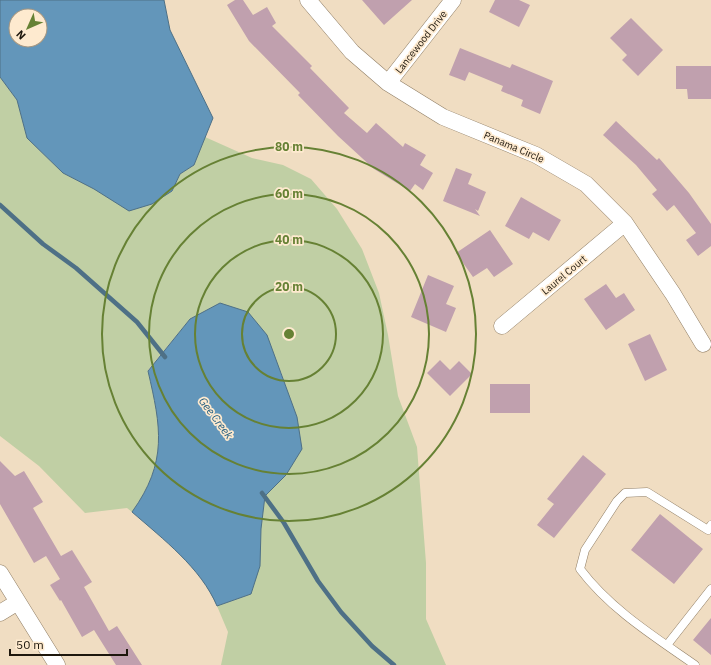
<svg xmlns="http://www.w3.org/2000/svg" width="711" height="665" font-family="'IBM Plex Sans',sans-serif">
	<rect width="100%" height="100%" fill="#f0ddc2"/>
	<path fill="#c0cfa4" d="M 0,77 L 17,100 L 27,138 L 63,173 L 94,189 L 172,191 L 180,174 L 194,165 L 205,137 L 252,158 L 283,165 L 311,179 L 337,209 L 362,249 L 379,293 L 388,335 L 398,396 L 417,447 L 426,563 L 426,619 L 446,665 L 221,665 L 228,632 L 217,606 L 251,594 L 265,496 L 286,475 L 288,393 L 281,372 L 220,303 L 190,319 L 148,370 C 161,427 168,462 132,512 L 127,508 L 85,513 L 39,466 L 0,436 Z"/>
	<path fill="#6396ba" stroke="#4e7086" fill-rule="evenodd" d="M 0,0 L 164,0 L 170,30 L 213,118 L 194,165 L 180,174 L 172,191 L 152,204 L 129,211 L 94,189 L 63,173 L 27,138 L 17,100 L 0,77 ZM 16,16 L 40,16 L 40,40 L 16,40 Z
		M 220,303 L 248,312 L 267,335 L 297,417 L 302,449 L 286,475 L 265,496 L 261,529 L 260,566 L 251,594 L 217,606 C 201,568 163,539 132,512 C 168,462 161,427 148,371 L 190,319 Z"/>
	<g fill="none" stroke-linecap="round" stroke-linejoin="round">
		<path stroke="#4e7086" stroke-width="4.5" d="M 0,205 L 43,244 L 76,268 L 137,322 L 165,357
			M 262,493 L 284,523 L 318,581 L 341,612 L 372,646 L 394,665"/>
	</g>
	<path fill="#c0a0ae" d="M 235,0 L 243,0 L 253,15 L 267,7 L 276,23 L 272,26 L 312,66 L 310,68 L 349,108 L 344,113 L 367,133 L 376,123 L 403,147 L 405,143 L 426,155 L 420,165 L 433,173 L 423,190 L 415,184 L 410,191 L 374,169 L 338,136 L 298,95 L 300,93 L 249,41 L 227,5 Z
		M 362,0 L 412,0 L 384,25 Z
		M 495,0 L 519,0 L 530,5 L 519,27 L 489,12 Z
		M 631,18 L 663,50 L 638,76 L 622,60 L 627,55 L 610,38 Z
		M 460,48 L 510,68 L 512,64 L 553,81 L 540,114 L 521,106 L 523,100 L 501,91 L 503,86 L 469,72 L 465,81 L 449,75 Z
		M 676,66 L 711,66 L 711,99 L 688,99 L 687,89 L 676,89 Z
		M 616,121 L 657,160 L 659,158 L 689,193 L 711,224 L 711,246 L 698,256 L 686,240 L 696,233 L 674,205 L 667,211 L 652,194 L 657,190 L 636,165 L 603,135 Z
		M 456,168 L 472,174 L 468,184 L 486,192 L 478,211 L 475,209 L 480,216 L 443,201 Z
		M 521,197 L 561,220 L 549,241 L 533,232 L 529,239 L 505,226 Z
		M 490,230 L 513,264 L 494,277 L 487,268 L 473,277 L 456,253 Z
		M 428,275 L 454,286 L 446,304 L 456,308 L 446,332 L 411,317 Z
		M 606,284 L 616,298 L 624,293 L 635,310 L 606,330 L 584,299 Z
		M 650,334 L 667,370 L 645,381 L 628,344 Z
		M 440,360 L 450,370 L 459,361 L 472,374 L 450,396 L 427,373 Z
		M 490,384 L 530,384 L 530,413 L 490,413 Z
		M 583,455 L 606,474 L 554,538 L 537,525 L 554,504 L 547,499 Z
		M 0,461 L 15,476 L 24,471 L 43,502 L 33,508 L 61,556 L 72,550 L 92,582 L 84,587 L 109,631 L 117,626 L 142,665 L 116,665 L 94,630 L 82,637 L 61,600 L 60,601 L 50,585 L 60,579 L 46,556 L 34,563 L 0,504 Z
		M 660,514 L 703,549 L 674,584 L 631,550 Z
		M 711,618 L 711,655 L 693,640 Z"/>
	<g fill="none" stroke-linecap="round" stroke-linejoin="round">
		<defs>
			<path id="service" d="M 667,645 L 711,589
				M 695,665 C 655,637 610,609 580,569 L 585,550 L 617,501 L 625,493 L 647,492 L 708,530 L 711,525"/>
			<path id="minor" d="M 308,0 L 352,52 L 388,83 L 443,117 L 536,155 L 586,184 L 625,223 L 673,294 L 703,344
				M 388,83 L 453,0
				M 502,326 L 625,223
				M 0,573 L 57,665
				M 0,613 L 18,602"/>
		</defs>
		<use href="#service" stroke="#917f66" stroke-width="9"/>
		<use href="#minor" stroke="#917f66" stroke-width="17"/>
		<use href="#service" stroke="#fff" stroke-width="8"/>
		<use href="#minor" stroke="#fff" stroke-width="16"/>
	</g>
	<g fill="none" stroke="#668134" stroke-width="2">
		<circle cx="289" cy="334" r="47"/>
		<circle cx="289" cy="334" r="94"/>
		<circle cx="289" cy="334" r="140"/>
		<circle cx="289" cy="334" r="187"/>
	</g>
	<g text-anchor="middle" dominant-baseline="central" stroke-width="3.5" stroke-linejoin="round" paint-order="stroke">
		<g font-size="10" fill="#1e170d" stroke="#feeacf">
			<text transform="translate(421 42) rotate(-52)">Lancewood Drive</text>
			<text transform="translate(514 147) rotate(23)">Panama Circle</text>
			<text transform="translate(564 275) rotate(-40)">Laurel Court</text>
		</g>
		<g font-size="11" font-style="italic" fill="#1f5b7f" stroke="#feeacf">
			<text transform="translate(216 418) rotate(53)">Gee Creek</text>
		</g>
	</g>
	<circle cx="289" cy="334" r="6" fill="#668134" stroke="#feeacf" stroke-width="2"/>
	<g font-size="12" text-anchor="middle" font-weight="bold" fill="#668134" stroke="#feeacf" stroke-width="3.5" stroke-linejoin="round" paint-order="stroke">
		<text x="289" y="151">80 m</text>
		<text x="289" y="198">60 m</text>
		<text x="289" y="244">40 m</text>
		<text x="289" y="291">20 m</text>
	</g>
	<g transform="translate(28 28) rotate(225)"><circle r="19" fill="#feeacf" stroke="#a49681"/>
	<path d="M0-3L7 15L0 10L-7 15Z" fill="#668134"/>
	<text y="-6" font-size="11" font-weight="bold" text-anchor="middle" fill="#1e170d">N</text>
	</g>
	<path d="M10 649v6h117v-6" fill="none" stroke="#1e170d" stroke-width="2"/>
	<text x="16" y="649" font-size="12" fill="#1e170d" stroke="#feeacf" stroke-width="3" paint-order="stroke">50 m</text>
</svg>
